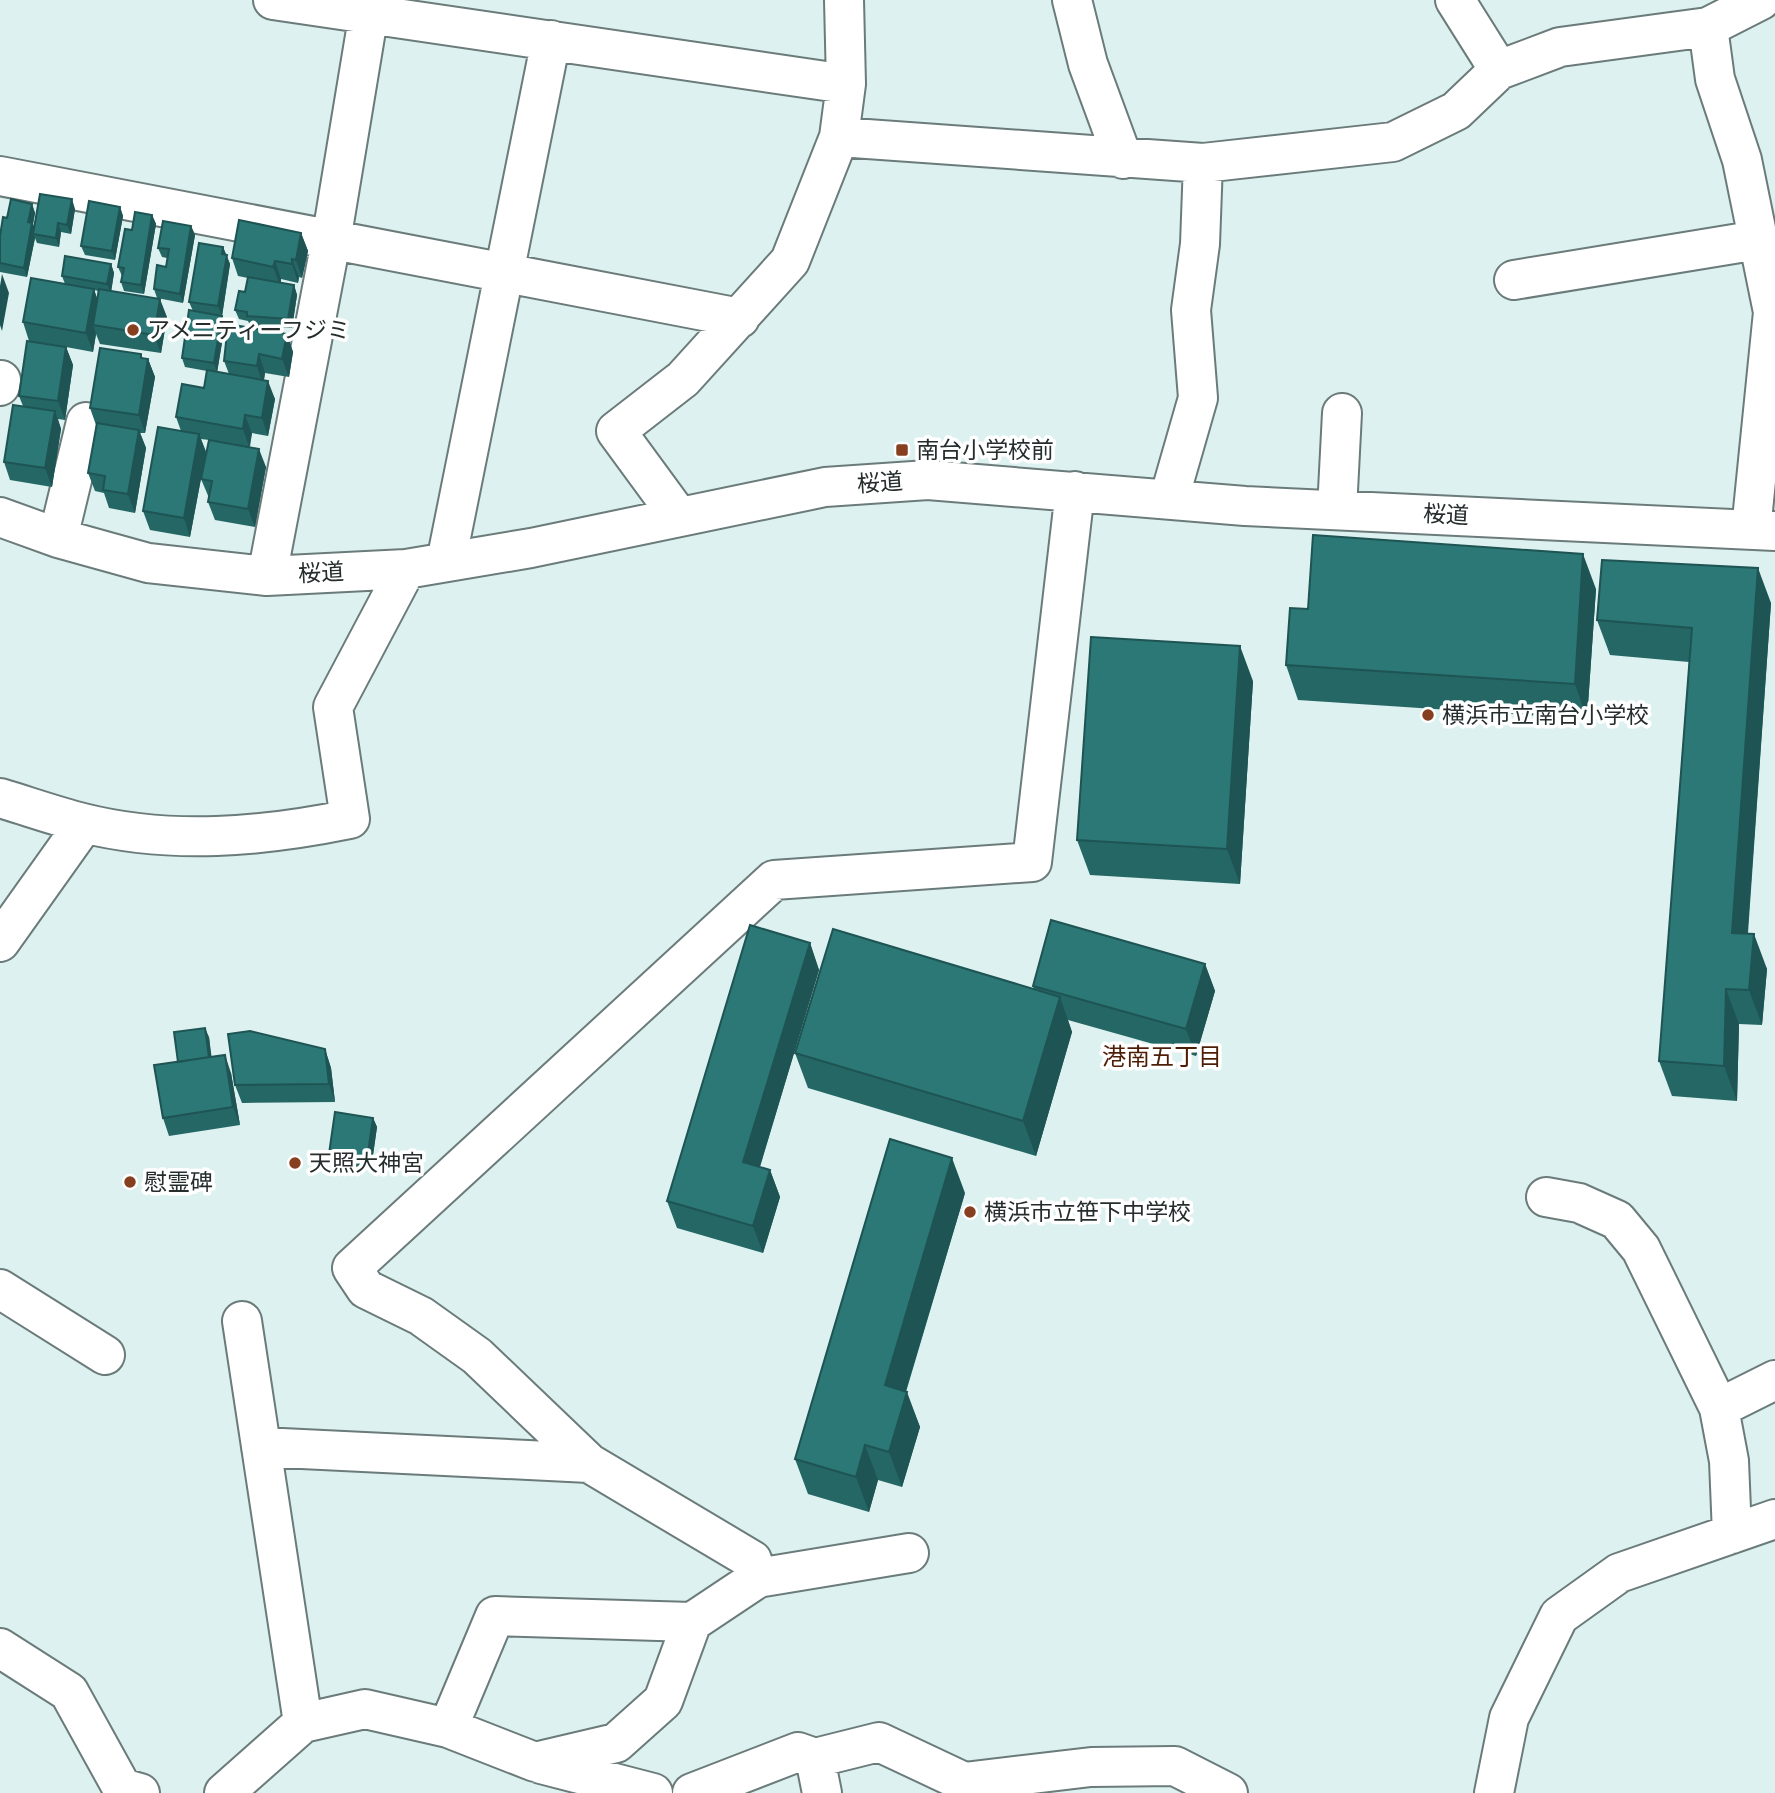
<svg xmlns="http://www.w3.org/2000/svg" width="1775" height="1793" font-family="'Work Sans','Noto Sans JP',sans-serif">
	<rect width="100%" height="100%" fill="#ddf1f0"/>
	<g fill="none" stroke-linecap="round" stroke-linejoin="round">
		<defs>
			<path id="minor" d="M 273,0 L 846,84
				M 1072,0 L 1088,64 L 1123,159
				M 1455,0 L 1499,70
				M 1708,27 L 1715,79 L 1742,160 L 1773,312 L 1751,530
				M 839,137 L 1203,163 L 1393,142 L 1456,111 L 1499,70 L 1560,47 L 1708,27 L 1761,0
				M 0,176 L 740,318
				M 1514,280 L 1758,240
				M 0,386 L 1,380
				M 1169,499 L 1198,398 L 1191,310 L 1200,244 L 1203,163
				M 1337,510 L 1342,413
				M 0,517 L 58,538 L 148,563 L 267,576 L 406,569 L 531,548 L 825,487 L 928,480 L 1245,506 L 1775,531
				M 679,517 L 616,431 L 683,379 L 790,261 L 839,137 L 846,84 L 844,0
				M 58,538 L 86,422
				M 446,562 L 551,40
				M 267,576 L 331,241 L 371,0
				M 0,798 C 27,806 55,816 83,823 C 171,845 262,837 350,819 L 333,707 L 406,569
				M 0,942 L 84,824
				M 1546,1197 L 1579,1203 L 1617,1220 L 1641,1249 L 1719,1408 L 1729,1461 L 1732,1534
				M 0,1289 L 105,1355
				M 242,1321 L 303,1723
				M 1719,1408 L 1775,1380
				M 261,1447 L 589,1463
				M 758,1578 L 752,1560 L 589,1463 L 477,1356 L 421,1316 L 366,1289 L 352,1268 L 774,880 L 1032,862 L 1075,491
				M 0,1648 L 69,1692 L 122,1788 L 140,1793
				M 448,1728 L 495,1616 L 692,1622
				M 541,1764 L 653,1793
				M 224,1793 L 303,1723 L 365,1709 L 448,1728 L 535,1762 L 616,1743 L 663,1701 L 692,1622 L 758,1578 L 909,1553
				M 692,1793 L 798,1752 L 815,1758
				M 822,1793 L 815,1758 L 879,1742 L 964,1782 L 1091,1767 L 1175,1766 L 1228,1793
				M 1494,1793 L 1509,1718 L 1559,1616 L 1619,1573 L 1775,1519"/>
		</defs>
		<use href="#minor" stroke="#6a7b7a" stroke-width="42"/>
		<use href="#minor" stroke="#fff" stroke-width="38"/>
	</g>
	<path fill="#256765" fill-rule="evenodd" d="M 32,204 L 35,213 L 33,224 L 34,228 L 75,209 L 71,234 L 61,232 L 59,247 L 37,243 L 35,238 L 27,277 L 0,272 L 0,236 L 7,218 Z
		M 120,207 L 123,216 L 115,260 L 85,255 L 81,246 Z
		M 152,215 L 156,224 L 144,294 L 124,291 L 121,282 L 122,276 L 118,267 L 132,230 Z
		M 191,226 L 195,235 L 183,303 L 157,298 L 154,289 L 166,267 L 167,258 L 162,257 L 158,248 Z
		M 301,233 L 308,251 L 302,278 L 299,277 L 298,283 L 281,279 L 281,283 L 294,285 L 297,295 L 292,328 L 250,325 L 248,321 L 239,319 L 235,310 L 245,292 L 248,278 L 238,276 L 232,258 Z
		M 223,247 L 230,264 L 222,316 L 211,314 L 225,325 L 217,372 L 229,374 L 224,361 L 287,334 L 293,352 L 289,377 L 265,373 L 264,380 L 275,399 L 268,436 L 252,433 L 250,447 L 266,467 L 255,527 L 215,520 L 208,502 L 209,498 L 201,479 L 209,440 L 201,439 L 206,452 L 190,537 L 150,530 L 143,511 L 181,431 L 176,417 L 204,388 L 207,371 L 185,367 L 182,358 L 193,311 L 189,302 Z
		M 111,264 L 114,273 L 111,291 L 167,317 L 161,353 L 100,344 L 96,334 L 93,352 L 66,347 L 73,365 L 65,420 L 58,419 L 61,429 L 52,487 L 10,480 L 4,462 L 23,406 L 19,396 L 54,345 L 29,341 L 23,322 L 65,284 L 62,276 ZM 94,290 L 98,291 L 97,298 Z
		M 143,358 L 148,359 L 155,377 L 145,433 L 140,433 L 146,448 L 135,513 L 109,508 L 104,493 L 95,491 L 88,473 L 96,425 L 90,408 Z
		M 1596,589 L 1587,719 L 1298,700 L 1286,665 L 1308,609 Z
		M 1771,603 L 1748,933 L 1767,969 L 1762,1025 L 1739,1024 L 1737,1101 L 1672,1096 L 1659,1061 L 1689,662 L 1610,655 L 1597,620 Z
		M 1253,681 L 1240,884 L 1090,875 L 1077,840 Z
		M 810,943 L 819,970 L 760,1167 L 770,1170 L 780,1197 L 763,1253 L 677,1228 L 667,1201 Z
		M 1205,964 L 1215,991 L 1196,1056 L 1068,1020 L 1072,1032 L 1036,1156 L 808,1088 L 795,1053 L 1034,990 L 1033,986 Z
		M 209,1037 L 211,1057 L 231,1073 L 240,1125 L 169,1136 L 163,1118 L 178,1062 Z
		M 325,1049 L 331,1068 L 335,1102 L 242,1103 L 235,1085 Z
		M 373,1118 L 377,1127 L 371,1169 L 332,1163 L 329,1154 Z
		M 965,1193 L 906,1392 L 920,1427 L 902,1487 L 878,1480 L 869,1512 L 808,1494 L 795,1459 Z"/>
	<path fill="#1e5453" d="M 72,199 L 75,209 L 71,234 L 67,225 Z
		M 32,204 L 35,213 L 33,224 L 36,232 L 33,234 L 35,238 L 27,277 L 24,268 L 28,222 Z
		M 120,207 L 123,216 L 115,260 L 112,251 Z
		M 152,215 L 156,224 L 144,294 L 141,285 Z
		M 58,223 L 61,232 L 59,247 L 56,238 Z
		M 191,226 L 195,235 L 183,303 L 180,294 Z
		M 301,233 L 308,251 L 302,278 L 296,260 Z
		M 223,247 L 230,264 L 222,316 L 218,306 Z
		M 292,259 L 299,277 L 298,283 L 292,264 Z
		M 275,261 L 281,279 L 280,285 L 273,267 Z
		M 111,264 L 114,273 L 111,293 L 107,284 Z
		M 2,274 L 9,293 L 2,331 L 0,325 L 0,286 Z
		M 294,285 L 297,295 L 292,328 L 288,319 Z
		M 94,289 L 100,308 L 93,325 L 96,334 L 93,352 L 86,333 Z
		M 160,299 L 167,317 L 161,353 L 154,335 Z
		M 222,316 L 225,325 L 217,373 L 214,363 Z
		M 287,334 L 293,352 L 289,377 L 282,359 Z
		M 66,347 L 73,365 L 65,420 L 58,401 Z
		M 141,354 L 146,368 L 148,359 L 155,377 L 145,433 L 139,415 Z
		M 259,354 L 265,373 L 263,385 L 257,366 Z
		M 268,381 L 275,399 L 268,436 L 262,418 Z
		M 55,411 L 61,429 L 52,487 L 45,468 Z
		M 245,415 L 252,433 L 249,447 L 243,429 Z
		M 139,430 L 146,448 L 135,513 L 128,494 Z
		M 199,434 L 206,452 L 190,537 L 184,518 Z
		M 259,449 L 266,467 L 255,527 L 248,509 Z
		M 1583,554 L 1596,589 L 1587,719 L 1575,684 Z
		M 1758,568 L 1771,603 L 1745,968 L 1732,933 Z
		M 1240,646 L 1253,681 L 1240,884 L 1227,849 Z
		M 1754,934 L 1767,969 L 1762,1025 L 1749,990 Z
		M 810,943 L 819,970 L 753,1189 L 743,1162 Z
		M 1205,964 L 1215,991 L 1196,1056 L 1186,1029 Z
		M 1726,989 L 1739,1024 L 1737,1101 L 1724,1066 Z
		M 1060,997 L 1072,1032 L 1036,1156 L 1023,1121 Z
		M 205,1028 L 209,1037 L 213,1068 L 209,1059 Z
		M 325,1049 L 331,1068 L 335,1102 L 329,1084 Z
		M 225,1055 L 231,1073 L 240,1125 L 233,1107 Z
		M 373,1118 L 377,1127 L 371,1169 L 367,1160 Z
		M 952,1158 L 965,1193 L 897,1420 L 885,1385 Z
		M 770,1170 L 780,1197 L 763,1253 L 753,1226 Z
		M 907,1392 L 920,1427 L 902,1487 L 889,1452 Z
		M 865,1445 L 878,1480 L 869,1512 L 856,1477 Z"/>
	<path fill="#2b7876" stroke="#1e5453" stroke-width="2" d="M 40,194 L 72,199 L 67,225 L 58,223 L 56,238 L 33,234 Z
		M 11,199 L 32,204 L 28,222 L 32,223 L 24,268 L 0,263 L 0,236 L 3,217 L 7,218 Z
		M 89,201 L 120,207 L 112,251 L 81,246 Z
		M 135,212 L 152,215 L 141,285 L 121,282 L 124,268 L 118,267 L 125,229 L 132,230 Z
		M 239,220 L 301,233 L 296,260 L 292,259 L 292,264 L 275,261 L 273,267 L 232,258 Z
		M 163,221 L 191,226 L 180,294 L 154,289 L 157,265 L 166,267 L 169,249 L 158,248 Z
		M 199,243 L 223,247 L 222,254 L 227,255 L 218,306 L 189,302 Z
		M 65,256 L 111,264 L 107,284 L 62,276 Z
		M 248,277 L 294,285 L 288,319 L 247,316 L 247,312 L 235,310 L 239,291 L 245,292 Z
		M 31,278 L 94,289 L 86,333 L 23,322 Z
		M 99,289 L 160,299 L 154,335 L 93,325 Z
		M 189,310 L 222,316 L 214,363 L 182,358 Z
		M 228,324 L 287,334 L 282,359 L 259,354 L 257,366 L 224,361 Z
		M 27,341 L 66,347 L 58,401 L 19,396 Z
		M 100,348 L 141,354 L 141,358 L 148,359 L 139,415 L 90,408 Z
		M 207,370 L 268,381 L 262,418 L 245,415 L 243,429 L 176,417 L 182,384 L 204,388 Z
		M 13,405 L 55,411 L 45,468 L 4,462 Z
		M 97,423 L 139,430 L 128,494 L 103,490 L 105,476 L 88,473 Z
		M 158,427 L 199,434 L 184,518 L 143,511 Z
		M 209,440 L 259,449 L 248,509 L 208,502 L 212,481 L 201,479 Z
		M 1313,535 L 1583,554 L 1575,684 L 1286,665 L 1290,608 L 1308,609 Z
		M 1602,560 L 1758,568 L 1732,933 L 1754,934 L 1749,990 L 1726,989 L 1724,1066 L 1659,1061 L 1692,628 L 1597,620 Z
		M 1091,637 L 1240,646 L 1227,849 L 1077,840 Z
		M 1051,920 L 1205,964 L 1186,1029 L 1033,986 Z
		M 750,925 L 810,943 L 743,1162 L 770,1170 L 753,1226 L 667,1201 Z
		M 833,929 L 1060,997 L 1023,1121 L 795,1053 Z
		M 205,1028 L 209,1057 L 178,1062 L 174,1032 Z
		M 250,1031 L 325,1049 L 329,1084 L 235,1085 L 228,1034 Z
		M 225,1055 L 233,1107 L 163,1118 L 154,1065 Z
		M 335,1112 L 373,1118 L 367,1160 L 329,1154 Z
		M 890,1139 L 952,1158 L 885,1385 L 907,1392 L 889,1452 L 865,1445 L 856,1477 L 795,1459 Z"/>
	<g fill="#863f1f" stroke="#fff" stroke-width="2.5">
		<circle cx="133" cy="330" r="7"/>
		<rect x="895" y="443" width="14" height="14" rx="3.5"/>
		<circle cx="1428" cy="715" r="7"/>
		<circle cx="295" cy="1163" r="7"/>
		<circle cx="130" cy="1182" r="7"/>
		<circle cx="970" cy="1212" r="7"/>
	</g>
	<g text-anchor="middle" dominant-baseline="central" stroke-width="7" stroke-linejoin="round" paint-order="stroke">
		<g font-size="23" fill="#262d2d" stroke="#fff" text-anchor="start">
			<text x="147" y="330">アメニティーフジミ</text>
			<text x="916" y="450">南台小学校前</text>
			<text x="1442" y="715">横浜市立南台小学校</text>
			<text x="309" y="1163">天照大神宮</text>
			<text x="144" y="1182">慰霊碑</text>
			<text x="984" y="1212">横浜市立笹下中学校</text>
		</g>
		<g font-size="23" fill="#262d2d" stroke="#fff">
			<text transform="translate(880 483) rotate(-4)">桜道</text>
			<text transform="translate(1446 515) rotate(3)">桜道</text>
			<text transform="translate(321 573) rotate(-3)">桜道</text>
		</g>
		<g font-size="24" fill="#4d1d06" stroke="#fff">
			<text x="1162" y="1057">港南五丁目</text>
		</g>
	</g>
</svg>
